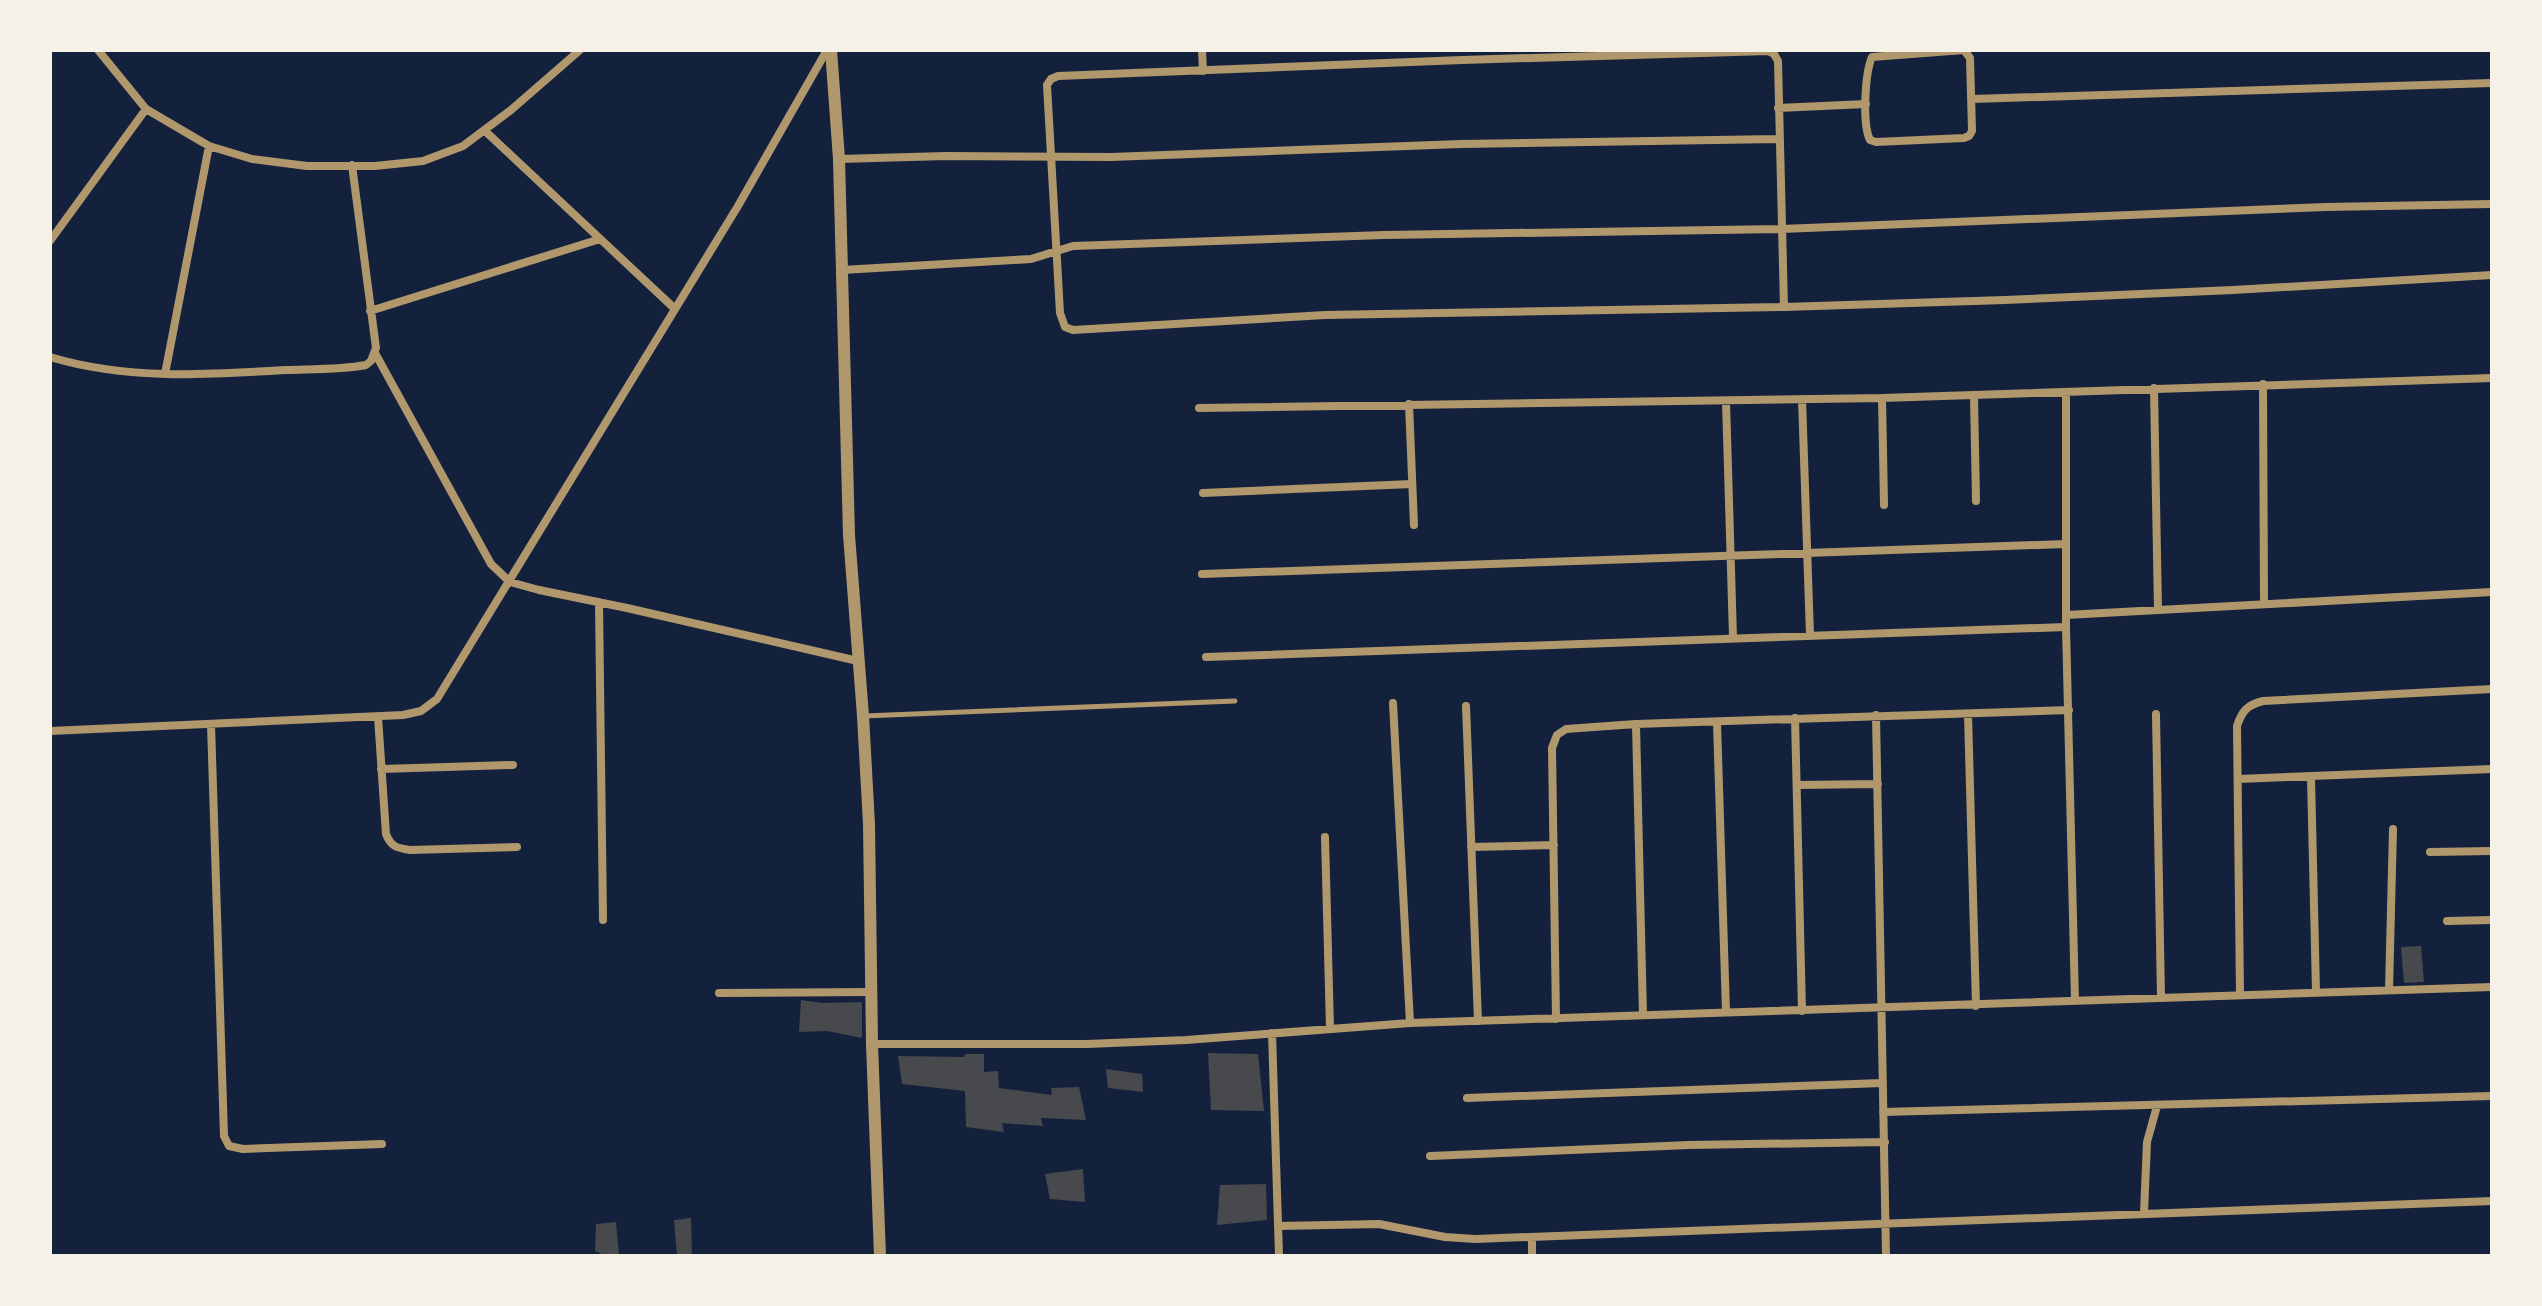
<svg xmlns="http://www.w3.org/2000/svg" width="2542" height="1306" font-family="'Work Sans',sans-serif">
	<rect width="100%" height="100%" fill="#14213d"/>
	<path fill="#48494c" d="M 2421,946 L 2424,982 L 2404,983 L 2401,947 Z
		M 801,1000 L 822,1003 L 862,1002 L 862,1038 L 827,1031 L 799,1032 Z
		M 1208,1053 L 1258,1054 L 1264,1111 L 1211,1110 Z
		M 965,1054 L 984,1054 L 984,1072 L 998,1071 L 999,1088 L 1052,1095 L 1051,1088 L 1079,1087 L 1086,1120 L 1041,1118 L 1043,1126 L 1002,1123 L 1004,1132 L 966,1127 L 965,1091 L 902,1084 L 898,1056 L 964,1057 Z
		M 1106,1069 L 1142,1074 L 1143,1092 L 1108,1088 Z
		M 1083,1169 L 1085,1202 L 1050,1199 L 1045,1174 Z
		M 1266,1184 L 1267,1220 L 1217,1225 L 1220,1185 Z
		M 691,1218 L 692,1256 L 677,1256 L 674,1220 Z
		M 616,1222 L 619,1256 L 606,1256 L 595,1251 L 596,1224 Z"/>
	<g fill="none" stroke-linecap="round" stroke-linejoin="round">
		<path stroke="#b1986c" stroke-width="5" d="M 864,716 L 1235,701"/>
		<path stroke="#b1986c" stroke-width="8" d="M 98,50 L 146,109 L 209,146 L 252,159 L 307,166 L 375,166 L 423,161 L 463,146 L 511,110 L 580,50
			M 1202,50 L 1203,71
			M 1964,50 L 1970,58 L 1972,131 L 1969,136 L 1964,138 L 1876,142 L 1870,140 C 1862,124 1865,73 1872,57 Z
			M 1972,99 L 2492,83
			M 1778,108 L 1866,104
			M 484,130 L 674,308
			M 839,159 L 946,156 L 1111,157 L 1461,144 L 1778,139
			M 50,241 L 146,109
			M 842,270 L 1031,259 L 1073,246 L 1384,235 L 1782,229 L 2326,207 L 2492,204
			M 1784,307 L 1778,61 L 1774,54 L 1768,51 L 1462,60 L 1058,76 L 1051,79 L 1047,85 L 1060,313 L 1065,327 L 1073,330 L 1325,315 L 1784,307 L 2005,300 L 2233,290 L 2492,275
			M 370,311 L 600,239
			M 375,353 L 491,564 L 510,582 L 539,590 L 627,608 L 858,661
			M 50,357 C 126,380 206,375 285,370 C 311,369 339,370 366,365 L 371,361 L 376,348 L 352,165
			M 165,374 L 209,146
			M 2263,384 L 2264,604
			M 2154,388 L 2158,610
			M 2066,393 L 2066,627 L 2075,1001
			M 1974,396 L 1976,501
			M 1882,398 L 1884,505
			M 1802,399 L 1810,635
			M 1726,401 L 1733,637
			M 1409,404 L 1414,525
			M 1199,408 L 1882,398 L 2492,378
			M 1203,493 L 1412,484
			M 1202,574 L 2065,544
			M 599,602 L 603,920
			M 2066,615 L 2492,592
			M 1206,657 L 2066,627
			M 1393,703 L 1410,1023
			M 1466,706 L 1478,1021
			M 1968,714 L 1976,1006
			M 2156,714 L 2161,998
			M 1876,715 L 1886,1256
			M 378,717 L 386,834 C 391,847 397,848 410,850 L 517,847
			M 1795,718 L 1802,1011
			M 1717,722 L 1726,1012
			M 211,724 L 224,1136 L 229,1146 L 243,1149 L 382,1144
			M 1636,724 L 1643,1015
			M 50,731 L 403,715 L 421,711 L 437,699 L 738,206 L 827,50
			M 381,769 L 513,765
			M 2311,777 L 2316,992
			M 2238,779 L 2492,769
			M 1797,785 L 1878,784
			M 1325,837 L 1330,1028
			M 1471,847 L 1554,845
			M 2430,852 L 2492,851
			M 2447,921 L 2492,920
			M 2389,990 L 2393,829
			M 719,993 L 871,992
			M 2240,995 L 2237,726 C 2242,711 2247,705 2263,701 L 2492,689
			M 1556,1019 L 1552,748 L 1557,735 L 1566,729 L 1636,724 L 2069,710
			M 1272,1033 L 1279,1256
			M 872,1044 L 1087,1044 L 1186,1040 L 1410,1023 L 2492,987
			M 1467,1098 L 1882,1083
			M 1883,1112 L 2492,1096
			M 1430,1156 L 1689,1145 L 1885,1142
			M 2144,1213 L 2147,1142 L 2157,1106
			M 1279,1226 L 1379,1224 L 1445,1237 L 1475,1239 L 2492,1201
			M 1532,1237 L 1532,1256"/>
		<path stroke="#b1986c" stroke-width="12" d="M 831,50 L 839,159 L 849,535 L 863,716 L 869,824 L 872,1044 L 880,1256"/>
	</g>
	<rect width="2542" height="1306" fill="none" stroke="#f6f1e7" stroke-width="104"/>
</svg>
